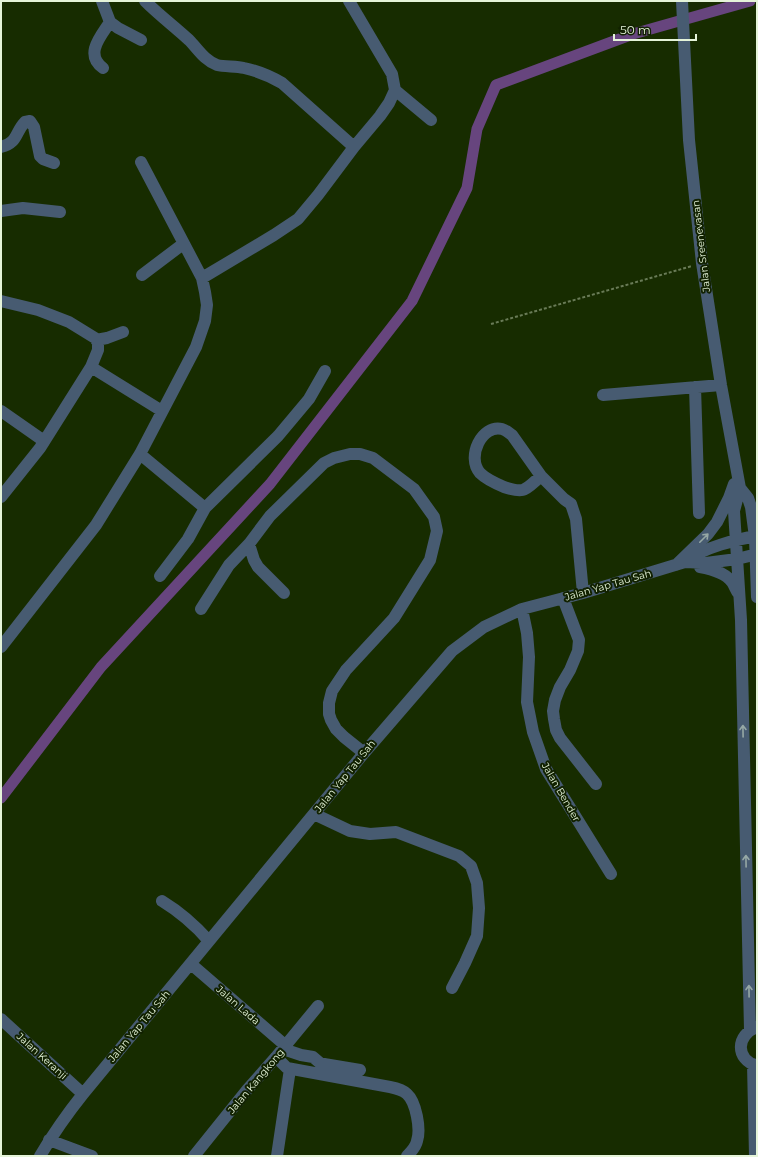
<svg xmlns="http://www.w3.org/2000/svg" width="758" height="1157" font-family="Montserrat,sans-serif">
	<rect width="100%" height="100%" fill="#172c00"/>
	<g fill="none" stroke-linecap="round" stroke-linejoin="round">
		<path stroke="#67457e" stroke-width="11" d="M 1,798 L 101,667 L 270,484 L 412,301 L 467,188 L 477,129 L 496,85 L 633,34 L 750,1"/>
		<path stroke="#697b56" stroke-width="2" stroke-dasharray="3 2" stroke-linecap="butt" d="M 491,324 L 692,266"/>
		<path stroke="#475b71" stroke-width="12" d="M 102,1 L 110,22 L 118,28 L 141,40
			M 145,1 C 159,15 175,27 189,40 C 198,49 204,60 217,65 C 225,67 236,66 244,68 C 258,71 270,76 282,83 L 354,147
			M 682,1 L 689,140 L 702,263 L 721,385 L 740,488 L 734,511 L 741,620 L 750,1030
			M 103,68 C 84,54 101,36 110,22
			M 395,90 L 431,120
			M 1,147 C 18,143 15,132 25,122 L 30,121 L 34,127 L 40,156 L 43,159 L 54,163
			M 141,162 L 202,278
			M 1,211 L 23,208 L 60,212
			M 142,275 L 183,244
			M 1,301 L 38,310 L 69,322 L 95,338 L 98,343 L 98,350 L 91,367 L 40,448 L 1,497
			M 96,340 L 107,338 L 123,332
			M 91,367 L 162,411
			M 695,387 L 699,513
			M 603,395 L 721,385
			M 1,411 L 44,441
			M 140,454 L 205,508 L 278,436 L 309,399 L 325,371
			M 541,476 C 525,490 525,494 504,487 C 497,484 485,478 480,473 C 466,457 482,424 502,429 C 506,430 509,433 512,435 L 541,476 L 564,499 L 571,504 L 576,519 L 583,593
			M 740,488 L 748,498 L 751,507 L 755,537 L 757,597
			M 249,544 L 254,560 L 258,567 L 284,593
			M 688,560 C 703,548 737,539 757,536
			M 676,565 L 708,534 L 717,522 L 729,498 L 734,484
			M 700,567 C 711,569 725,572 732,582 C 734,585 736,590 738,593
			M 160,576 L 188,539 L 205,508
			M 563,598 L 579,640 L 578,651 L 570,670 L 560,687 L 555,700 L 553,711 L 554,719 L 556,730 L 560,738 L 596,784
			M 201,609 L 229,565 L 249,544 L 270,516 L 324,463 L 334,458 L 350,454 L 360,454 L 373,458 L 414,489 L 434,517 L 437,531 L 430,560 L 394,618 L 346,670 L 332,691 L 329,703 L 329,714 L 331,720 L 336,729 L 344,737 L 364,753
			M 522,609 L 527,633 L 529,657 L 527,702 L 533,732 L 546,769 L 611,874
			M 1,647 L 96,525 L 140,454 L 196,347 L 205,321 L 207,305 L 205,292 L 202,278 L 274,235 L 298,219 L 318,195 L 354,147 L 380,116 L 389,103 L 395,90 L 392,74 L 349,1
			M 314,814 L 350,831 L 370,834 L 396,832 L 459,856 L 471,866 L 477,883 L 479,908 L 477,936 L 465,963 L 452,988
			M 162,901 C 180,912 195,925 209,941
			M 191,964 L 286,1046
			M 1,1019 L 83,1094
			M 757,1027 C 736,1035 735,1059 757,1066
			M 283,1049 L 301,1055 L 313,1057 L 320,1063 L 324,1064 L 360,1070
			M 276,1057 L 287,1068 L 390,1087 C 395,1088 403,1090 407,1094 C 416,1102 421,1129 417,1141 C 416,1147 411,1152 407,1156
			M 753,1064 L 755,1156
			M 49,1140 L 92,1156
			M 40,1156 C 53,1134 67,1114 83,1094 L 364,753 L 452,651 L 484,627 L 522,609 L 583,593 L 685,562 L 706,563 L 737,559 L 757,554
			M 194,1156 L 247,1090 L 276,1057 L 318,1006
			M 277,1156 L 290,1069"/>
	</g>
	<defs><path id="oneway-shaft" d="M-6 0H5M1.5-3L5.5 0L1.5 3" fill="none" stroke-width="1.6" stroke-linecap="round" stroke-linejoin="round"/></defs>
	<g stroke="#96a8a5">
		<use href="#oneway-shaft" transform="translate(704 538) rotate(-45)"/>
		<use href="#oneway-shaft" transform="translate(743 731) rotate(-91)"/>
		<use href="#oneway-shaft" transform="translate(746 861) rotate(-91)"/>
		<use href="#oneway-shaft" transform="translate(749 991) rotate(-91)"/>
	</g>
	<g text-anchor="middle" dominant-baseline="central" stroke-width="4" stroke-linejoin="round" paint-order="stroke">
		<g font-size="10" fill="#e5f4d9" stroke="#112100">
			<text transform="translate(701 246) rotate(-97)">Jalan Sreenevasan</text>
			<text transform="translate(608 585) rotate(-16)">Jalan Yap Tau Sah</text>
			<text transform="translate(345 776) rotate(-51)">Jalan Yap Tau Sah</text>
			<text transform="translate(561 792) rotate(60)">Jalan Bender</text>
			<text transform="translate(238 1005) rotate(41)">Jalan Lada</text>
			<text transform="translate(139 1026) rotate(-50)">Jalan Yap Tau Sah</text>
			<text transform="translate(42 1056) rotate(42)">Jalan Keranji</text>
			<text transform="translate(256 1081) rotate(-50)">Jalan Kangkong</text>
		</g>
	</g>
	<rect width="758" height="1157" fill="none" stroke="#e5f4d9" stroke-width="4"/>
	<path d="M614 34v6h82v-6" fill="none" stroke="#e5f4d9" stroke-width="2"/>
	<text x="620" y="34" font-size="12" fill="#e5f4d9" stroke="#112100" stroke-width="3" paint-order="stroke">50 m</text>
</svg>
